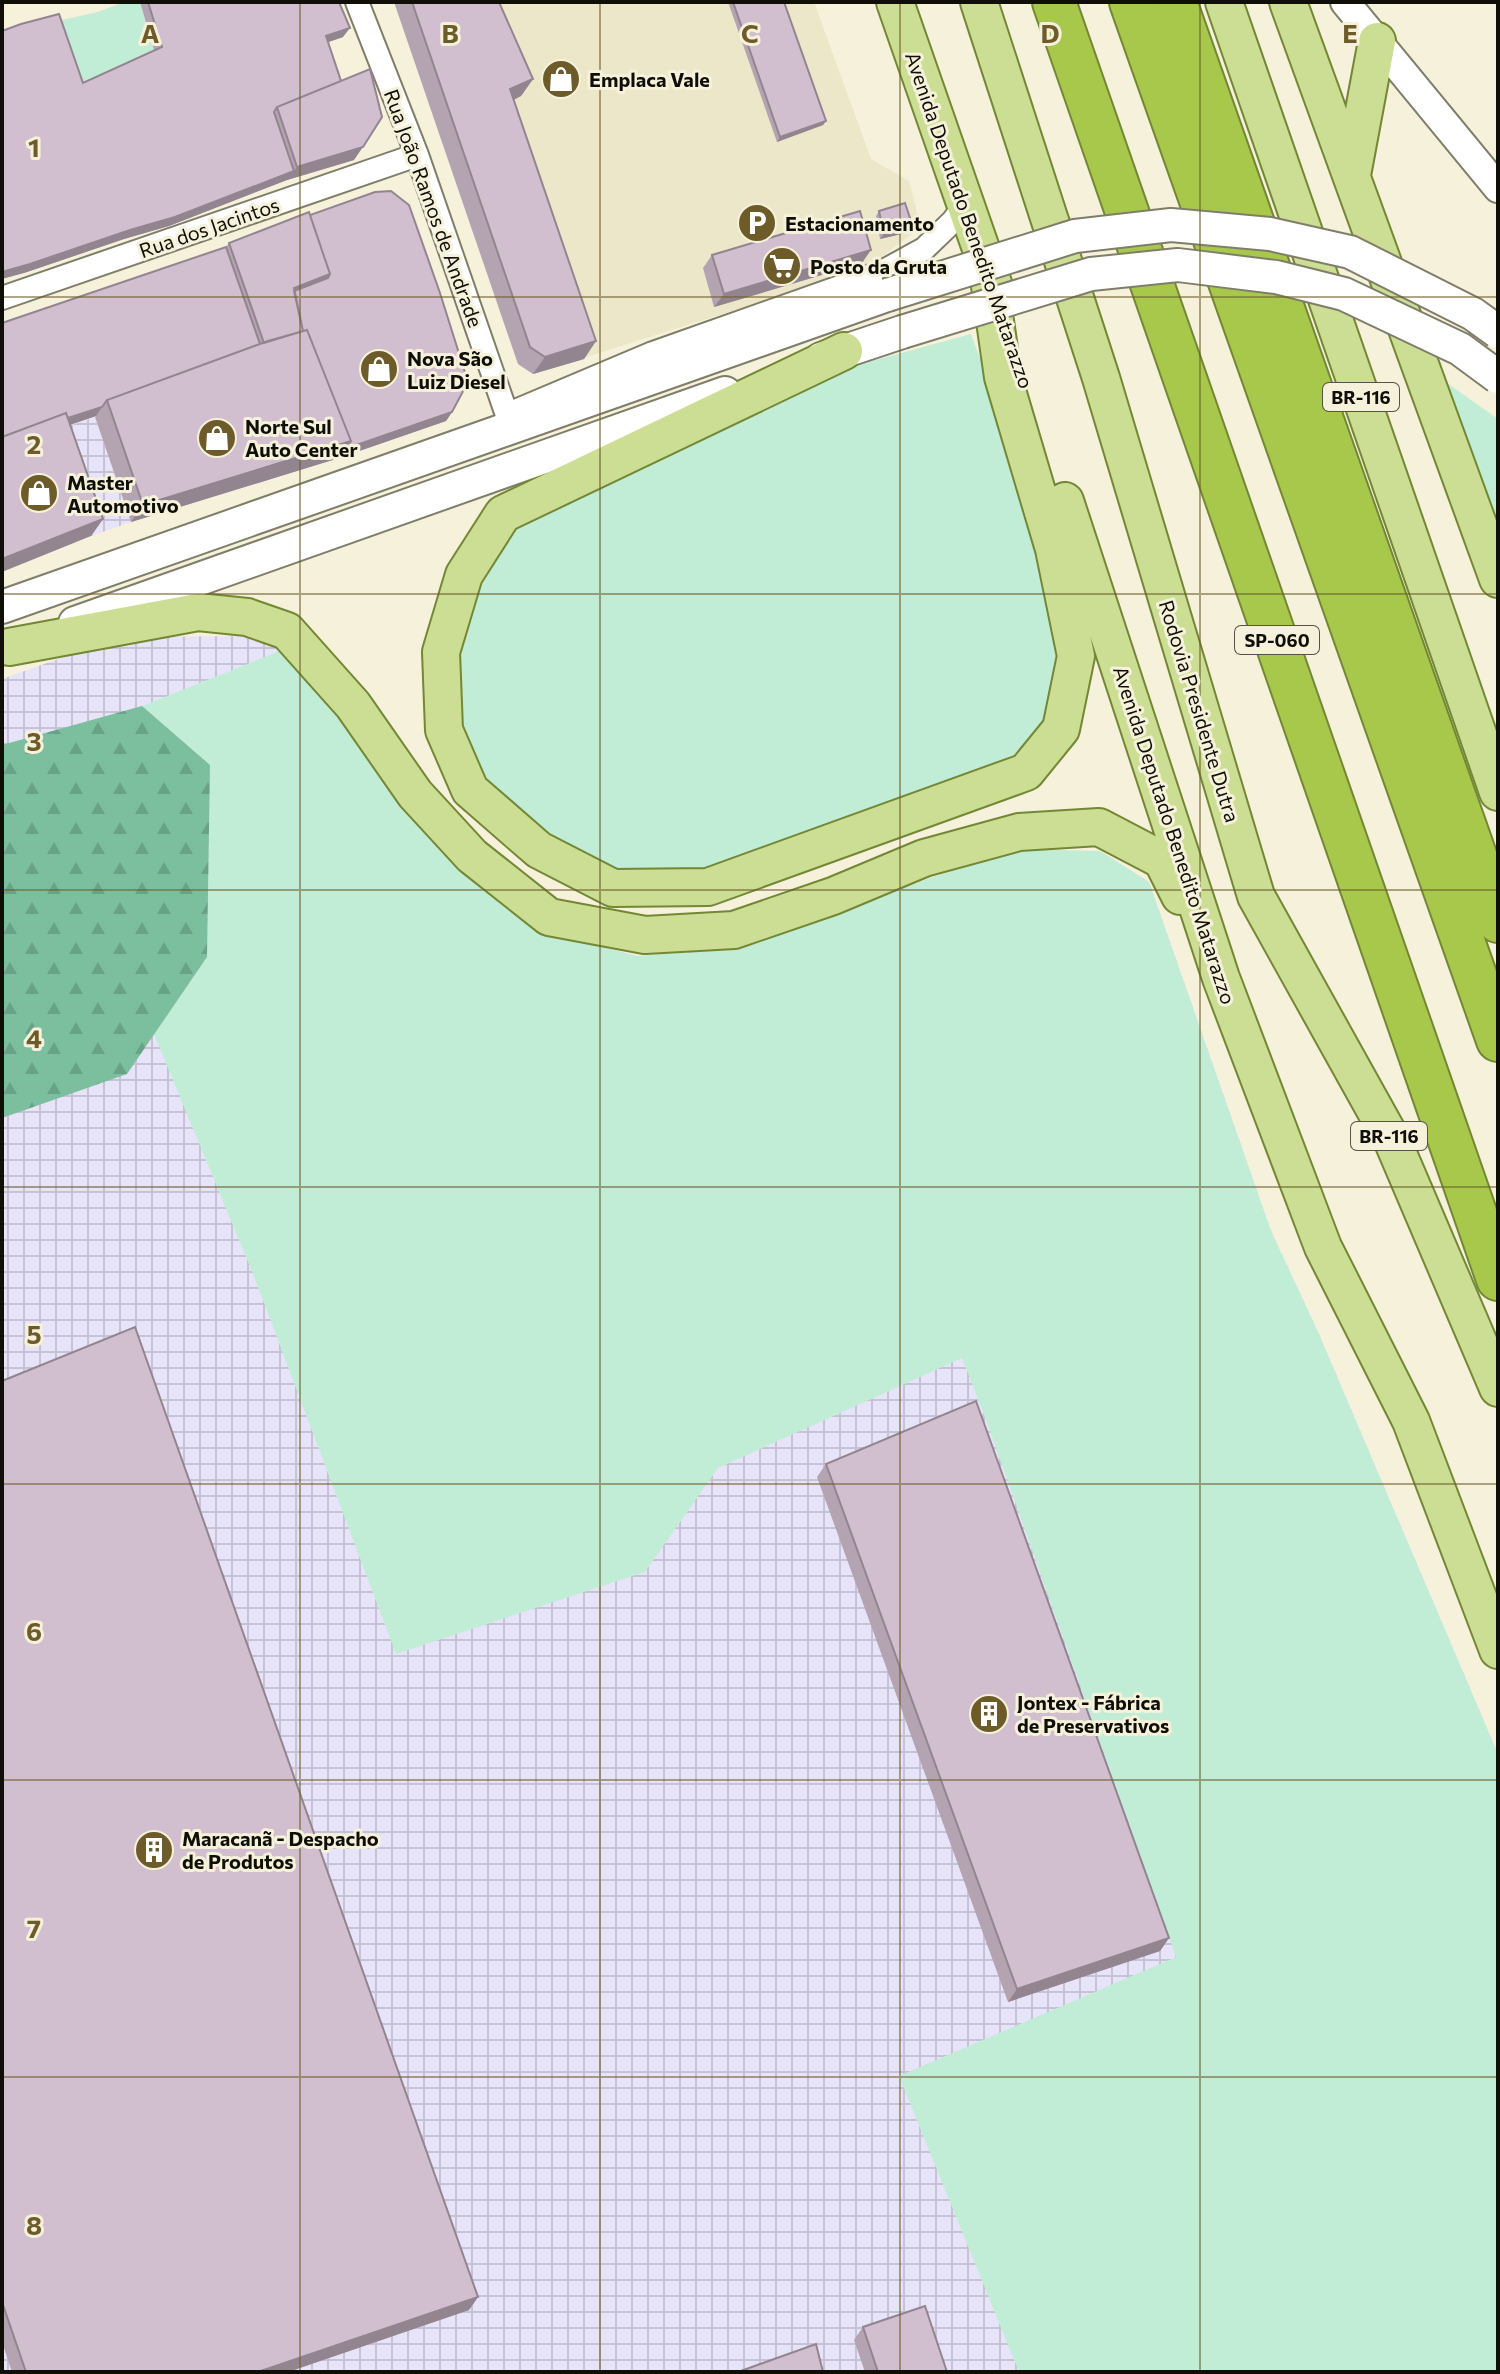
<svg xmlns="http://www.w3.org/2000/svg" width="1500" height="2374" font-family="Commissioner,sans-serif">
	<defs>
		<pattern id="industrial-grid" width="8" height="8" patternUnits="userSpaceOnUse" patternTransform="scale(2)"><rect width="8" height="8" fill="#e7e3f9"/><path d="M0 4h8M4 0v8" fill="none" stroke="#c5c2d4"/></pattern>
		<pattern id="forest-firs" width="22" height="20" patternUnits="userSpaceOnUse" patternTransform="scale(2)"><rect width="22" height="20" fill="#7bbf9f"/><path d="M5 1l3.5 6h-7zM16 11l3.5 6h-7z" fill="#69a387"/></pattern>
	</defs>
	<rect width="100%" height="100%" fill="#f5f1db"/>
	<path fill="#ece7c9" d="M 394,2 L 814,2 L 871,159 L 909,181 L 921,227 L 867,268 L 533,374 L 518,364 Z"/>
	<path fill="url(#industrial-grid)" d="M 95,417 L 131,522 L 91,536 L 54,431 Z
		M 250,636 L 282,650 L 542,932 L 637,956 L 741,949 L 933,877 L 1100,851 L 1149,882 L 1271,1231 L 1318,1332 L 1498,1754 L 1498,2372 L 2,2372 L 2,679 L 120,637 Z"/>
	<path fill="#c1edd7" d="M 124,2 L 140,2 L 156,56 L 76,92 L 53,22 L 98,12 Z
		M 971,334 L 988,381 L 1040,553 L 1060,656 L 1047,722 L 1017,759 L 705,872 L 616,873 L 547,838 L 482,781 L 459,726 L 456,654 L 478,581 L 514,526 L 857,365 Z
		M 1434,374 L 1498,419 L 1498,541 Z
		M 282,650 L 542,932 L 637,956 L 741,949 L 933,877 L 1021,849 L 1100,851 L 1149,882 L 1271,1231 L 1318,1332 L 1498,1754 L 1498,2372 L 1019,2372 L 899,2076 L 1176,1957 L 986,1420 L 962,1358 L 718,1468 L 645,1572 L 396,1654 L 255,1279 L 154,1034 L 207,957 L 210,765 L 142,706 Z"/>
	<path fill="url(#forest-firs)" d="M 142,706 L 210,765 L 207,957 L 127,1074 L 2,1118 L 2,745 Z"/>
	<g fill="none" stroke-linecap="round" stroke-linejoin="round">
		<defs>
			<path id="minor" d="M 357,2 L 417,155 L 507,415
				M 2,298 L 417,155
				M 518,410 L 653,353 L 882,272 L 924,249 L 953,221 L 966,203"/>
			<path id="tertiary" d="M 1345,2 L 1498,188"/>
			<path id="secondary" d="M 821,359 L 902,332
				M 2,607 L 887,295
				M 75,623 L 725,393"/>
			<path id="primary" d="M 895,2 L 995,289
				M 979,2 L 1101,378 L 1256,896 L 1393,1142 L 1498,1388
				M 1224,2 L 1498,792
				M 1288,2 L 1498,579
				M 1352,175 L 1377,41
				M 844,351 L 503,514 L 464,575 L 441,652 L 444,730 L 470,790 L 539,850 L 613,888 L 708,887 L 1026,772 L 1061,729 L 1076,656 L 1054,549 L 1003,377 L 987,265
				M 1065,501 L 1221,978 L 1323,1247 L 1411,1421 L 1498,1650
				M 9,647 L 198,612 L 247,617 L 287,631 L 353,705 L 415,794 L 472,856 L 549,917 L 645,935 L 734,930 L 833,896 L 924,858 L 1019,832 L 1099,827 L 1162,860 L 1180,896"/>
			<path id="motorway" d="M 1054,2 L 1498,1279
				M 1131,2 L 1498,1040
				M 1175,2 L 1498,921"/>
		</defs>
		<use href="#minor" stroke="#807d69" stroke-width="26"/>
		<use href="#tertiary" stroke="#807d69" stroke-width="32"/>
		<use href="#secondary" stroke="#807d69" stroke-width="36"/>
		<use href="#primary" stroke="#738734" stroke-width="40"/>
		<use href="#motorway" stroke="#738734" stroke-width="46"/>
		<use href="#minor" stroke="#fff" stroke-width="22"/>
		<use href="#tertiary" stroke="#fff" stroke-width="28"/>
		<use href="#secondary" stroke="#fff" stroke-width="32"/>
		<use href="#primary" stroke="#cbde94" stroke-width="36"/>
		<use href="#motorway" stroke="#a8c84c" stroke-width="42"/>
		<defs>
			<path id="secondary-bridge" d="M 887,295 L 1075,236 L 1171,225 L 1270,234 L 1350,252 L 1473,314 L 1498,332
				M 902,332 L 1091,274 L 1178,265 L 1276,277 L 1344,294 L 1460,349 L 1498,377"/>
		</defs>
		<use href="#secondary-bridge" stroke="#807d69" stroke-width="36" stroke-linecap="butt"/>
		<use href="#secondary-bridge" stroke="#fff" stroke-width="32"/>
	</g>
	<path fill="#b4a3b1" d="M 140,2 L 339,2 L 343,37 L 328,42 L 354,160 L 287,180 L 169,226 L 124,239 L 24,273 L 83,83 L 154,50 Z
		M 394,2 L 499,2 L 533,79 L 521,96 L 514,100 L 596,341 L 584,359 L 533,374 L 518,364 Z
		M 728,2 L 784,2 L 826,121 L 823,125 L 777,142 Z
		M 879,211 L 910,232 L 880,239 L 876,216 Z
		M 310,215 L 452,412 L 446,421 L 339,458 L 131,522 L 95,417 L 96,416 L 70,425 L 103,519 L 91,536 L 2,323 L 226,247 L 229,243 Z
		M 712,255 L 862,263 L 714,307 L 703,268 Z
		M 2,1381 L 478,2297 L 469,2310 L 288,2372 L 12,2372 L 2,2342 Z
		M 826,1464 L 1169,1938 L 1160,1951 L 1008,2002 L 817,1477 Z
		M 863,2327 L 947,2372 L 865,2372 L 854,2340 Z"/>
	<path fill="#928590" d="M 350,28 L 343,37 L 320,45 L 326,36 Z
		M 533,79 L 521,96 L 498,107 L 510,89 Z
		M 826,121 L 823,125 L 777,142 L 780,137 Z
		M 363,147 L 354,160 L 287,180 L 169,226 L 124,239 L 24,273 L 2,279 L 2,272 L 294,171 L 297,167 Z
		M 913,227 L 910,232 L 880,239 L 884,234 Z
		M 871,250 L 862,263 L 714,307 L 724,294 Z
		M 330,274 L 321,287 L 292,298 L 294,288 Z
		M 596,341 L 584,359 L 533,374 L 545,357 Z
		M 102,407 L 96,416 L 34,437 L 2,442 Z
		M 452,412 L 446,421 L 339,458 L 131,522 L 143,505 L 351,441 Z
		M 103,519 L 91,536 L 2,572 L 2,559 Z
		M 1169,1938 L 1160,1951 L 1008,2002 L 1017,1989 Z
		M 478,2297 L 469,2310 L 288,2372 L 258,2372 Z"/>
	<path fill="#d1bece" stroke="#928590" stroke-width="2" d="M 148,2 L 339,2 L 350,28 L 326,36 L 341,81 L 277,107 L 274,112 L 294,171 L 175,217 L 130,230 L 30,264 L 2,272 L 2,31 L 21,24 L 59,14 L 83,83 L 162,47 Z
		M 412,2 L 499,2 L 533,79 L 510,89 L 596,341 L 545,357 L 530,347 Z
		M 733,2 L 784,2 L 826,121 L 780,137 Z
		M 370,69 L 382,117 L 363,147 L 297,167 L 277,107 Z
		M 391,191 L 409,205 L 440,293 L 468,382 L 452,412 L 345,449 L 351,441 L 307,330 L 303,331 L 294,291 L 328,278 L 330,274 L 310,215 L 375,192 Z
		M 905,203 L 913,227 L 884,234 L 879,211 Z
		M 860,211 L 871,250 L 724,294 L 712,255 Z
		M 309,212 L 330,274 L 294,288 L 303,331 L 264,343 L 229,243 Z
		M 226,247 L 260,344 L 107,400 L 102,407 L 68,418 L 66,413 L 2,437 L 2,323 Z
		M 307,330 L 351,441 L 143,505 L 107,400 L 268,341 Z
		M 66,413 L 103,519 L 2,559 L 2,437 Z
		M 135,1327 L 478,2297 L 258,2372 L 26,2372 L 2,2302 L 2,1381 Z
		M 976,1401 L 1169,1938 L 1017,1989 L 826,1464 Z
		M 925,2306 L 947,2372 L 878,2372 L 863,2327 Z
		M 816,2344 L 823,2372 L 738,2372 Z"/>
	<path fill="none" stroke="#6d5c2a" stroke-width="2" stroke-opacity="0.55" d="M 300,2 L 300,2372M 600,2 L 600,2372M 900,2 L 900,2372M 1200,2 L 1200,2372M 2,297 L 1498,297M 2,594 L 1498,594M 2,890 L 1498,890M 2,1187 L 1498,1187M 2,1484 L 1498,1484M 2,1780 L 1498,1780M 2,2077 L 1498,2077"/>
	<defs>
		<symbol id="shop-disc" viewBox="-11 -11 22 22"><circle r="9.5" fill="#6d5c2a" stroke="#f5f1db"/><path d="M-5-2.5h2.3a2.7 3.5 0 0 1 5.4 0H5L5.5 6h-11ZM-1.5-2.5h3a1.5 2.3 0 0 0-3 0Z" fill="#fff"/></symbol>
		<symbol id="parking-disc" viewBox="-11 -11 22 22"><circle r="9.5" fill="#6d5c2a" stroke="#f5f1db"/><path d="M-3.5-5.5H1a3.5 3.5 0 0 1 0 7H-1V5.5H-3.5ZM-1-3.4V-.6H.8a1.4 1.4 0 0 0 0-2.8Z" fill="#fff"/></symbol>
		<symbol id="supermarket-disc" viewBox="-11 -11 22 22"><circle r="9.5" fill="#6d5c2a" stroke="#f5f1db"/><path d="M-6-5.5h2.5l.6 2H6L4.5 2H-2.5L-4.4-4H-6ZM-1.5 3.2a1.3 1.3 0 1 0 .1 0ZM3 3.2a1.3 1.3 0 1 0 .1 0Z" fill="#fff"/></symbol>
		<symbol id="building-disc" viewBox="-11 -11 22 22"><circle r="9.5" fill="#6d5c2a" stroke="#f5f1db"/><path d="M-4-6H4V6H1V3H-1V6H-4ZM-2.5-4.3h1.7v1.8h-1.7ZM.8-4.3h1.7v1.8H.8ZM-2.5-1h1.7V.8h-1.7ZM.8-1h1.7V.8H.8Z" fill="#fff"/></symbol>
	</defs>
	<g fill-rule="evenodd">
		<use href="#shop-disc" x="539" y="57" width="44" height="44"/>
		<use href="#parking-disc" x="735" y="201" width="44" height="44"/>
		<use href="#supermarket-disc" x="760" y="244" width="44" height="44"/>
		<use href="#shop-disc" x="357" y="347" width="44" height="44"/>
		<use href="#shop-disc" x="195" y="416" width="44" height="44"/>
		<use href="#shop-disc" x="17" y="471" width="44" height="44"/>
		<use href="#building-disc" x="967" y="1692" width="44" height="44"/>
		<use href="#building-disc" x="132" y="1828" width="44" height="44"/>
	</g>
	<g text-anchor="middle" dominant-baseline="central" stroke-width="6" stroke-linejoin="round" paint-order="stroke">
		<g fill="#f5f1db" stroke="#555347" stroke-width="2">
			<rect x="1323" y="383" width="76" height="28" rx="6"/>
			<rect x="1235" y="626" width="84" height="28" rx="6"/>
			<rect x="1351" y="1122" width="76" height="28" rx="6"/>
		</g>
		<g font-size="18" font-weight="bold" fill="#100f07">
			<text x="1361" y="397">BR-116</text>
			<text x="1277" y="640">SP-060</text>
			<text x="1389" y="1136">BR-116</text>
		</g>
		<g font-size="20" font-weight="bold" fill="#100f07" stroke="#f5f1db" text-anchor="start">
			<text x="589" y="79">Emplaca Vale</text>
			<text x="785" y="223">Estacionamento</text>
			<text x="810" y="266">Posto da Gruta</text>
			<text x="407" y="358">Nova São<tspan x="407" dy="23">Luiz Diesel</tspan></text>
			<text x="245" y="426">Norte Sul<tspan x="245" dy="23">Auto Center</tspan></text>
			<text x="67" y="482">Master<tspan x="67" dy="23">Automotivo</tspan></text>
			<text x="1017" y="1702">Jontex - Fábrica<tspan x="1017" dy="23">de Preservativos</tspan></text>
			<text x="182" y="1838">Maracanã - Despacho<tspan x="182" dy="23">de Produtos</tspan></text>
		</g>
		<g font-size="20" fill="#100f07" stroke="#f5f1db">
			<text transform="translate(434 208) rotate(70)">Rua João Ramos de Andrade</text>
			<text transform="translate(970 220) rotate(71)">Avenida Deputado Benedito Matarazzo</text>
			<text transform="translate(209 227) rotate(-19)">Rua dos Jacintos</text>
			<text transform="translate(1200 711) rotate(73)">Rodovia Presidente Dutra</text>
			<text transform="translate(1175 835) rotate(72)">Avenida Deputado Benedito Matarazzo</text>
		</g>
	</g>
	<g font-size="26" text-anchor="middle" font-weight="bold" fill="#6d5c2a" stroke="#f5f1db" stroke-width="6" stroke-linejoin="round" paint-order="stroke">
		<text x="150" y="43">A</text>
		<text x="450" y="43">B</text>
		<text x="750" y="43">C</text>
		<text x="1050" y="43">D</text>
		<text x="1350" y="43">E</text>
		<text x="34" y="157">1</text>
		<text x="34" y="454">2</text>
		<text x="34" y="751">3</text>
		<text x="34" y="1048">4</text>
		<text x="34" y="1344">5</text>
		<text x="34" y="1641">6</text>
		<text x="34" y="1938">7</text>
		<text x="34" y="2235">8</text>
	</g>
	<rect width="1500" height="2374" fill="none" stroke="#100f07" stroke-width="8"/>
</svg>
